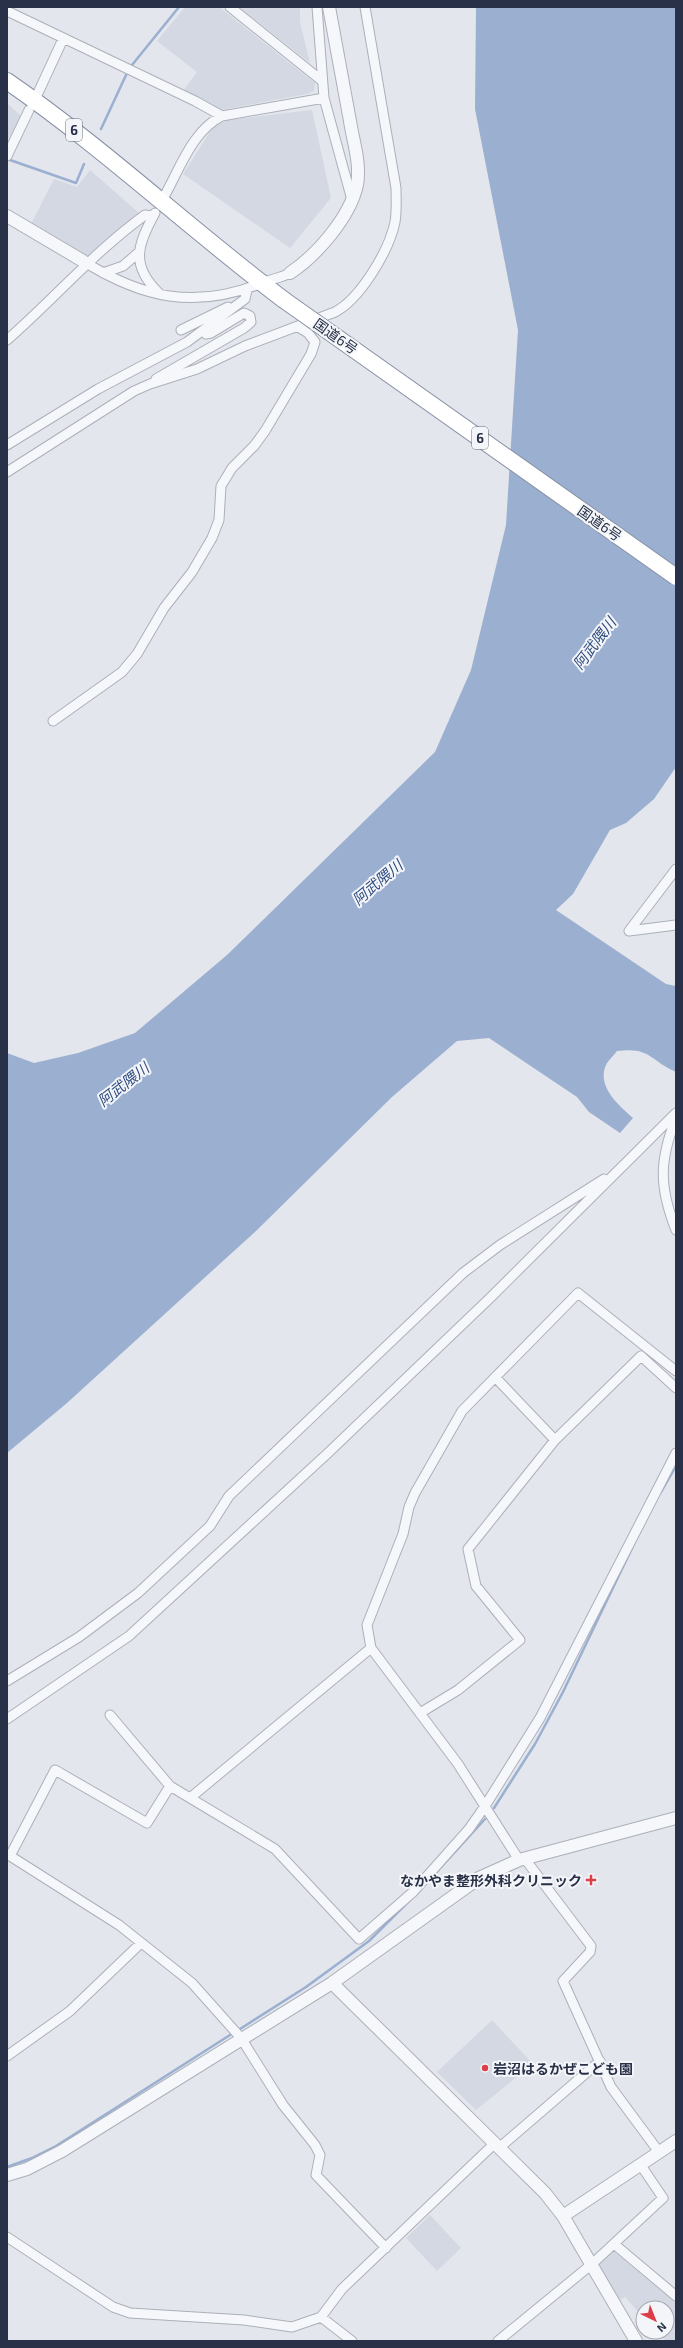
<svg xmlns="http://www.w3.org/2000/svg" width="683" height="2348" font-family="'Exo 2','Noto Sans JP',sans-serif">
	<rect width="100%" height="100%" fill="#e3e6ec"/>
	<path fill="#d4d8e2" d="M 185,7 L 219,7 L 315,83 L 314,91 L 307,94 L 221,110 L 183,91 L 197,72 L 157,41 Z
		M 239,7 L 300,7 L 300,22 L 310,63 Z
		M 7,103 L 21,116 L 7,142 Z
		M 312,110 L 331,198 L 290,248 L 183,174 L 213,127 L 228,120 Z
		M 90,170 L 139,213 L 88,257 L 31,224 L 54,179 L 77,187 Z
		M 492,2020 L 533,2064 L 476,2110 L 437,2072 Z
		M 430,2215 L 461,2248 L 437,2271 L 406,2238 Z
		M 612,2250 L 676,2303 L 676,2341 L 666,2341 L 657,2332 L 667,2332 L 667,2308 L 643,2308 L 643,2317 L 625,2297 L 618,2301 L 597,2264 Z"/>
	<path fill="#9bafd0" d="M 476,7 L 676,7 L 676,767 L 654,799 L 626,823 L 610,830 L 573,894 L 556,910 L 666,984 L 676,986 L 676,1072 C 649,1060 651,1047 617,1051 C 614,1055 610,1059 607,1063 C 595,1085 618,1105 633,1118 L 620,1133 L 589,1112 L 577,1097 L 489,1038 L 457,1041 L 392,1097 L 257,1230 L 67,1403 L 7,1453 L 7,1053 L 34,1063 L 78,1053 L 135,1033 L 227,955 L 435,752 L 471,670 L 506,525 L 518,330 L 475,109 Z"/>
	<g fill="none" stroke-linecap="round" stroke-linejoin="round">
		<path stroke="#9bafd0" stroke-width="2.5" d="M 132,65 L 179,7
			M 101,129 L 127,73
			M 10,160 L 76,183 L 84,164
			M 661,1492 L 676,1466
			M 494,1808 L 535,1744 L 563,1692 L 633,1546
			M 421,1889 L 485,1819
			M 240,2029 L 306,1987 L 369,1941 L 410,1900
			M 7,2167 L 32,2158 L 56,2146 L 230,2035"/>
		<defs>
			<path id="minor" d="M 230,7 L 321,80
				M 317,7 L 324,98 L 352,200
				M 7,11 L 195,101 L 222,116
				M 38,93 L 63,39
				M 7,156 L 29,110
				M 165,195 C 180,168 193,130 222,116 L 324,98
				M 155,213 C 137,245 130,266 160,294
				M 83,261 C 142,298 195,310 262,283 C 271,279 281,278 290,273
				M 103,273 L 123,266 L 138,253
				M 181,330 L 228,307
				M 7,340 C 54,299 94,252 145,215 L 153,216
				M 156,379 L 244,328 L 251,322 L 250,316 L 244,313 L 211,333 L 206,334 L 205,330
				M 7,445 L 98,389 L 187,342 L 245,299 L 247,290
				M 7,472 L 134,391 L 150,384 L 197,369 L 245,346 L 335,312 C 360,299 389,251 395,222 C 397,210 396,199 396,188 L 365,7
				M 53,721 L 122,672 L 137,654 L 164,608 L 192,572 L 212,538 L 219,520 L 221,486 L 232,468 L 254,446 L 265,431 L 311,354 L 315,342 L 308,333 L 298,327
				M 676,869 L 629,931 L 676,925
				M 676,1118 C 659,1161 659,1187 676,1230
				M 495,1377 L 555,1440
				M 7,1681 L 79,1637 L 138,1593 L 210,1526 L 229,1496 L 463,1273 L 500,1245 L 604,1179
				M 420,1713 L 458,1690 L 520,1640 L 476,1586 L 468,1549 L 555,1440 L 641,1356 L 676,1388
				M 110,1715 L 170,1786 L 275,1849 L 359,1939 L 413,1892 L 469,1829 L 485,1806 L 540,1718 L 676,1453
				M 7,1719 L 129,1636 L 328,1453 L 490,1298 L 676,1113
				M 190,1798 L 371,1648
				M 7,1854 L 119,1925 L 192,1983 L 241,2038 L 283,2105 L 315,2145 L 320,2155 L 316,2175 L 386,2248
				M 10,1856 L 55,1770 L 147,1823 L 170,1786
				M 525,1859 L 591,1946 L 590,1952 L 563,1981 L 611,2087 L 659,2152
				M 519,1860 L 458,1764 L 371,1648 L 367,1625 L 403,1534 L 409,1507 L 415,1493 L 462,1411 L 578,1293 L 676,1371
				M 7,2056 L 70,2011 L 141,1943
				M 499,2148 L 600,2061
				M 7,2237 L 113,2307 L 130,2313 L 244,2320 L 292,2327 L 321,2317 L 342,2289 L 494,2144
				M 614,2244 L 676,2296
				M 321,2317 L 352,2341
				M 498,2341 L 592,2264 L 663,2198 L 640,2164"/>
			<path id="tertiary" d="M 7,216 L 83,261
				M 290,273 C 317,255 350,217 357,185 C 361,164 353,141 350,121 C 343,83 336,45 329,7
				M 332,1983 L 545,2193 L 563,2216 L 636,2341
				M 7,2175 L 27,2169 L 62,2151 L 332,1983 L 479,1878 L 519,1860 L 676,1818
				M 563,2216 L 676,2141"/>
			<path id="trunk" d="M 7,81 C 104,148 190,229 284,300"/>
		</defs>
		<use href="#minor" stroke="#abb0ba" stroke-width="11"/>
		<use href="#tertiary" stroke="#abb0ba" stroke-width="14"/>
		<use href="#trunk" stroke="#8891a5" stroke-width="18"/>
		<use href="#minor" stroke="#f6f7fa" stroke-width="9"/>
		<use href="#tertiary" stroke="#f6f7fa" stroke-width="12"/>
		<use href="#trunk" stroke="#fff" stroke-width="16"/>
		<defs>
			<path id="trunk-bridge" d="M 284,300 L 676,577"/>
		</defs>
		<use href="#trunk-bridge" stroke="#8891a5" stroke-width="18" stroke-linecap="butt"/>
		<use href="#trunk-bridge" stroke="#fff" stroke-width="16"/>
	</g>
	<g fill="#dc3d46" stroke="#f3f5f9" stroke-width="1.5">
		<path d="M589 1874h4v4h4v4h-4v4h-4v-4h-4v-4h4z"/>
		<circle cx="485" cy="2068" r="4"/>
	</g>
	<g text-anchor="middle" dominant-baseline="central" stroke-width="4" stroke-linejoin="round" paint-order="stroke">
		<g fill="#f3f5f9" stroke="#656c7c" stroke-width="1">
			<rect x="66" y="119" width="16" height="22" rx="3"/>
			<rect x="472" y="427" width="16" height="22" rx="3"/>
		</g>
		<g font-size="13" font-weight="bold" fill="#283147">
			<text x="74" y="130">6</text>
			<text x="480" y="438">6</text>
		</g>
		<g font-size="14" fill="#283147" stroke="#f3f5f9">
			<text transform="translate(336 336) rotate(35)">国道6号</text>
			<text transform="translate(600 523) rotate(35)">国道6号</text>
		</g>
		<g font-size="14" font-weight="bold" fill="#283147" stroke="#f3f5f9" text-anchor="end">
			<text x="582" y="1880">なかやま整形外科クリニック</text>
			<text x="493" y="2068" text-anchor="start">岩沼はるかぜこども園</text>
		</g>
		<g font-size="15" font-style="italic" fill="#2e4b7f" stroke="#f3f5f9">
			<text transform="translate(594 643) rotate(-53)">阿武隈川</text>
			<text transform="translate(377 882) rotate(-40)">阿武隈川</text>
			<text transform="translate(123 1084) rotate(-38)">阿武隈川</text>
		</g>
	</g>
	<rect width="683" height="2348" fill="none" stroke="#283147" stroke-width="16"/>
	<g transform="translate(655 2320) rotate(137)"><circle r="19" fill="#f3f5f9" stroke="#a2a7b2"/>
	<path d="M0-3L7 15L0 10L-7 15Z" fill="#dc3d46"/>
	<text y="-6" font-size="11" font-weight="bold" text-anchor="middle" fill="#283147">N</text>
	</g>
</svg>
